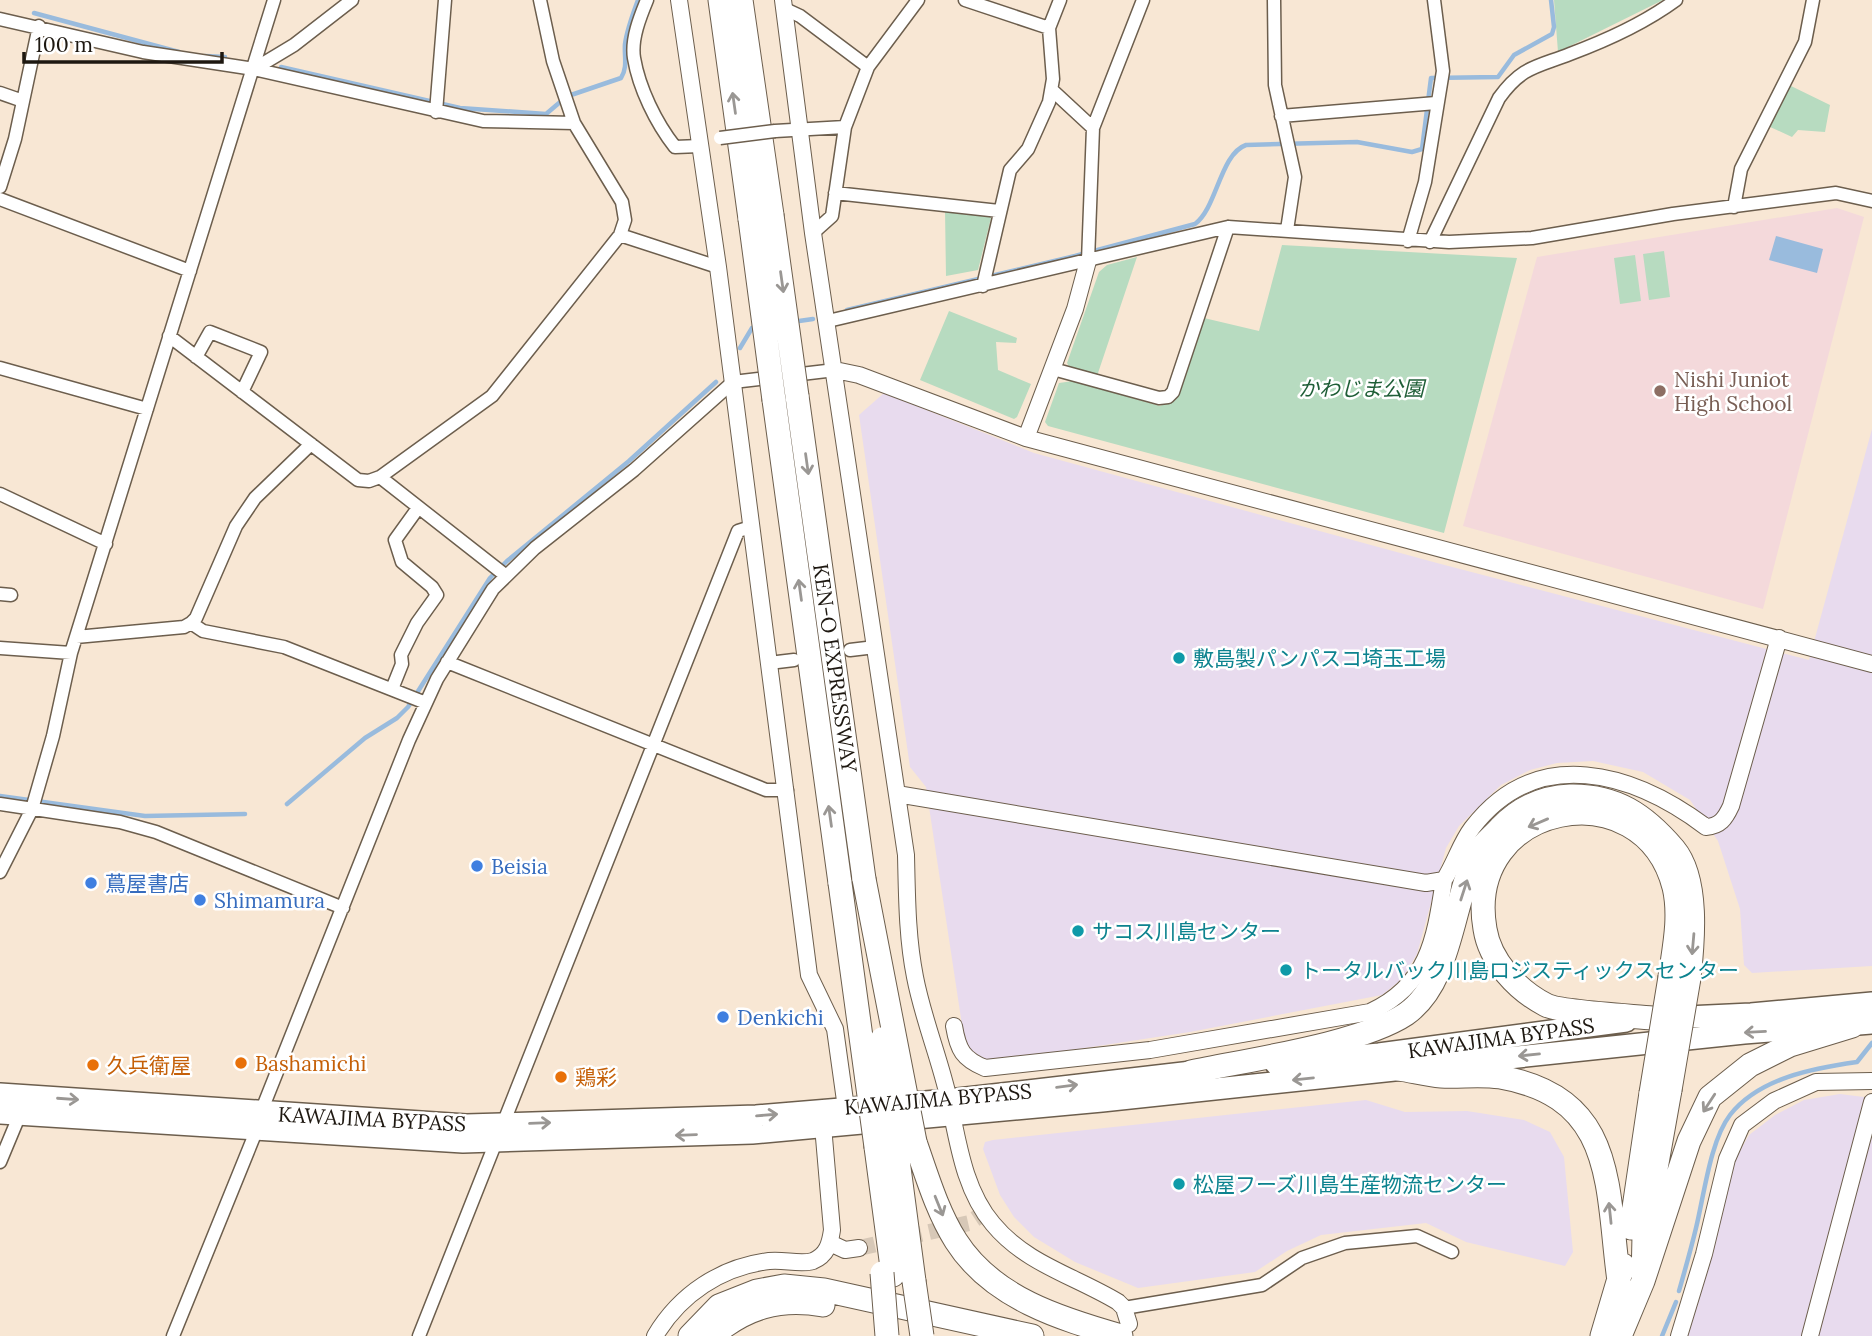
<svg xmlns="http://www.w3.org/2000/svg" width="1872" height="1336" font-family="Lora,'Noto Sans JP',serif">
	<rect width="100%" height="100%" fill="#f8e7d4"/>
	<path fill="#e8dbee" d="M 884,393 L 1034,453 L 1437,563 L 1809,660 L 1872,429 L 1872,966 L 1752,973 L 1744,965 L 1740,909 L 1718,841 L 1690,800 L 1643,772 L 1593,761 L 1557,763 L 1530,770 L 1501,785 L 1459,826 L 1446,848 L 1417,954 L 1402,979 L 1382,995 L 1190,1032 L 993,1062 L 977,1059 L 968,1051 L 962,1025 L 926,787 L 910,767 L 859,415 Z
		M 1840,1094 L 1872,1098 L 1872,1336 L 1686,1336 L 1736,1158 L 1749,1135 L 1775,1115 L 1804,1100 Z
		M 1366,1100 L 1405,1112 L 1467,1111 L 1524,1120 L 1550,1132 L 1564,1157 L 1573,1252 L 1565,1266 L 1466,1242 L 1426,1223 L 1321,1235 L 1287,1251 L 1255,1272 L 1138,1288 L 1075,1262 L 1034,1237 L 1014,1217 L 1000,1195 L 983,1149 L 985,1142 L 993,1140 Z"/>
	<path fill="#f4d9db" d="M 1837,208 L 1864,217 L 1763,609 L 1463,526 L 1537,257 Z"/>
	<path fill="#b7dbc0" d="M 1554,0 L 1663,0 L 1558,52 Z
		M 1789,85 L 1830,105 L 1825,132 L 1798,130 L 1792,137 L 1768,126 Z
		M 945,210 L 989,215 L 991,218 L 978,270 L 946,276 Z
		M 1282,245 L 1517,258 L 1444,533 L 1048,426 L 1045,422 L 1059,383 L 1073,381 L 1160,406 L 1177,398 L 1204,318 L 1259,331 Z
		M 1664,251 L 1670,297 L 1649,300 L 1643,254 Z
		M 1635,255 L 1641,301 L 1620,304 L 1614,258 Z
		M 1137,257 L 1097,376 L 1070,368 L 1067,363 L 1099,272 L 1107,265 Z
		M 949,311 L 1017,338 L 1016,343 L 996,342 L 998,370 L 1031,384 L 1017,417 L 1014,419 L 920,380 Z"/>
	<path fill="#9bd" d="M 1776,236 L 1823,249 L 1817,273 L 1769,260 Z"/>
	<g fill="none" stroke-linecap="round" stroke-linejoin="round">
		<path stroke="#9bd" stroke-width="4.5" d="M 34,13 L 179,52
			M 205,56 L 225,57
			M 281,67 L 460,108 L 546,114 L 559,103
			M 571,95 L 621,78 C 628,67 624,56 625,44 C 627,29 633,14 638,0
			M 847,310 L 1075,256 L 1195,224 C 1217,208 1220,154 1246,145 L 1357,142 L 1412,152 L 1422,149 L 1431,78 L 1498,77 L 1514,55 L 1552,34 L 1554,27 L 1551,0
			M 792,322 L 813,319
			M 740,348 L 752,328 L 756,327
			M 0,796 L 145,816 L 245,814
			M 287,804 L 365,738 L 397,718 L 408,707 L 490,578 L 507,561 L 629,461 L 716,382
			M 1679,1291 C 1685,1270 1691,1249 1696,1228 C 1704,1196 1710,1141 1730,1115 C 1759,1078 1814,1068 1857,1062 L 1872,1043
			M 1662,1336 L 1676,1302"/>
		<path stroke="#d7c8b7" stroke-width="16" stroke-dasharray="16 8" stroke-linecap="butt" d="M 859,1248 L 969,1223 L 978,1217"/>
		<defs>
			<path id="minor" d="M 647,0 C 640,17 631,39 634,58 C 639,88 656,123 675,147 L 700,146
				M 965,0 L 1049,28
				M 1274,0 L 1275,85 L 1295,177 L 1287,230
				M 785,9 L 800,16 L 868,67
				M 0,19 L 143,52 L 254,69 L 483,121 L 574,123
				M 254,69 L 294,45 L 352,0
				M 1052,90 L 1093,128
				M 0,93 L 23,101
				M 436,112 L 445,0
				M 1281,116 L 1436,103
				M 775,131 L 845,127
				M 0,187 L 15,139 L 39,26
				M 835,193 L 999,211
				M 0,199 L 190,271
				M 1734,207 L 1741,169 L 1805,42 L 1813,0
				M 813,233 L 832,216 L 845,127 L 868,67 L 918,0
				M 620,235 L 718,267
				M 1408,241 L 1425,182 L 1443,71 L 1434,0
				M 1430,242 L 1499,98 C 1522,66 1537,67 1570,54 C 1605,41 1646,22 1676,0
				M 1088,261 L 1093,128 L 1143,0
				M 983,286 L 1010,170 L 1028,149 L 1049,102 L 1053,79 L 1049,28 L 1060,0
				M 828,321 L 1228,227 L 1449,242 L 1532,238 L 1673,214 L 1836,193 L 1872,201
				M 169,336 L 358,480 L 369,481 L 380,477 L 492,396 L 620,235 L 625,220 L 622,202 L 574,123 L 553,61 L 540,0
				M 196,357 L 210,332 L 261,352 L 242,392
				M 0,368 L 147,409
				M 1053,369 L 1159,398 L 1168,397 L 1173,392 L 1228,227
				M 380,477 L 505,575
				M 0,494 L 106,544
				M 0,594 L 11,595
				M 191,623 L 196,618 L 236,526 L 255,498 L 311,444
				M 76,637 L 184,627 L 191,623 L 203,631 L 284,647 L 426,703
				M 0,648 L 71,653
				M 850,650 L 875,647
				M 447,662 L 766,790 L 787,790
				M 769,663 L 794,660
				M 392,689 L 402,664 L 401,655 L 417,623 L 437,595 L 432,587 L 402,562 L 395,540 L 418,508
				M 0,804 L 120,822 L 156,832 L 343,908
				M 0,872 L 32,809 L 53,736 L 71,653 L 274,0
				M 261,1112 L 409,740 L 437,679 L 493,589 L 535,548 L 634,470 L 733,382 L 835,370
				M 0,1162 L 20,1114
				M 1124,1308 L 1262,1285 L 1302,1258 L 1345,1243 L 1417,1236 L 1452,1252
				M 173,1336 L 257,1129
				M 419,1336 L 738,531 L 751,527"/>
			<path id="tertiary" d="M 679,0 L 718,267 L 809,975 L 835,1029 L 846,1108
				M 783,0 L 813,233 L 906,855 C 907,896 907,937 915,977 C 923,1019 940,1059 949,1100 C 958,1142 964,1190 993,1224 C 1026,1264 1075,1276 1118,1302 L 1124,1308 L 1129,1324
				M 835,370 L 859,375 L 1026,438 L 1872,664
				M 1026,438 L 1075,309 L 1088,261
				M 897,794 L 1426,883 L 1444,880 C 1455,863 1460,844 1472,828 C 1537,743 1634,773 1706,827 C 1720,826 1725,819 1731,806 L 1779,638
				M 954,1026 C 958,1050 963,1059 985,1068 L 1150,1050 L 1370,1012 C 1429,985 1435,938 1444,880
				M 830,1243 L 845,1250 L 859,1248
				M 655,1336 C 680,1294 721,1267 769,1261 C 783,1259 800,1265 813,1261 C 827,1255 830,1244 832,1230 L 823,1126
				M 1679,1336 L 1704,1254 L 1727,1159 L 1742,1125 L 1774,1101 L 1816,1082 L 1872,1081
				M 1810,1336 L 1872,1102"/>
			<path id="trunk" d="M 1665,1018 L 1751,1014 L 1872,1003
				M 1276,1064 L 1379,1054 L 1626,1021
				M 0,1094 L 466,1125 L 756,1116 L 949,1100 L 1209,1070
				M 0,1113 L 463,1142 L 752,1133 L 1102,1101 L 1744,1033 L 1872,1023"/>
			<path id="motorway" d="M 720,0 L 750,219
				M 741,0 L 772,215
				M 797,396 L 864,879
				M 774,400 L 840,883
				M 1652,1018 C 1632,1016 1559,1012 1546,1005 C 1517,990 1490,961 1485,929 C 1463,802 1643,767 1674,887 C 1681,917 1674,948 1670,977
				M 1399,1069 C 1413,1071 1427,1075 1441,1076 C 1461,1077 1481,1074 1500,1077 C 1617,1097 1606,1187 1619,1281
				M 1191,1072 C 1247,1060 1361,1044 1406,1014 C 1452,982 1452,902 1476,855 C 1481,845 1493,836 1500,828 C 1519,808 1543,797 1570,796 C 1616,795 1645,815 1674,849 C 1699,879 1693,942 1689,978
				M 915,1142 C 927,1176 937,1211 956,1241 C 992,1298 1061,1319 1121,1336
				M 896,1145 L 914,1281
				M 876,1147 L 893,1275
				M 1631,1228 L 1651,1093
				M 1643,1281 L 1689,1141 L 1710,1097 L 1750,1065 L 1790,1045 L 1852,1026
				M 690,1336 L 719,1306 L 757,1291 L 784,1286 L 824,1290 L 1032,1336
				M 712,1336 C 745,1308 779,1297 823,1305
				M 1602,1336 L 1623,1265
				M 1620,1336 L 1643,1281 L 1644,1236 L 1670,1090"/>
		</defs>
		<use href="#minor" stroke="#6c5e4d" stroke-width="15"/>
		<use href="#tertiary" stroke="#6c5e4d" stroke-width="18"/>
		<use href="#trunk" stroke="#6c5e4d" stroke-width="24"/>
		<use href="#motorway" stroke="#6c5e4d" stroke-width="25"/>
		<use href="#minor" stroke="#fff" stroke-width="12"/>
		<use href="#tertiary" stroke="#fff" stroke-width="16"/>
		<use href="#trunk" stroke="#fff" stroke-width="21"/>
		<use href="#motorway" stroke="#fff" stroke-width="23"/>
		<defs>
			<path id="minor-bridge" d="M 720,138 L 775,131"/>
			<path id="motorway-bridge" d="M 772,215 L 797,396
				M 750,219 L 774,400
				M 864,879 L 915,1142
				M 840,883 L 876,1147
				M 882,1039 L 896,1145
				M 1670,1090 L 1689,978
				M 1651,1093 L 1670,977
				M 882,1273 L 887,1336
				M 914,1281 L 922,1336"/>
		</defs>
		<use href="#minor-bridge" stroke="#6c5e4d" stroke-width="15" stroke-linecap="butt"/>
		<use href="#motorway-bridge" stroke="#6c5e4d" stroke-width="25" stroke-linecap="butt"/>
		<use href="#minor-bridge" stroke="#fff" stroke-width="12"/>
		<use href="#motorway-bridge" stroke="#fff" stroke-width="23"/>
	</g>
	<defs><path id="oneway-shaft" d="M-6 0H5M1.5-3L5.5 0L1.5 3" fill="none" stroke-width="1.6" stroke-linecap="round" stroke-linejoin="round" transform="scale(1.75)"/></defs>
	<g stroke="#9a9794">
		<use href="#oneway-shaft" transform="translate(734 103) rotate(-98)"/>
		<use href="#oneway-shaft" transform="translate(782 282) rotate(82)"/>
		<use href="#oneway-shaft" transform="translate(807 464) rotate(82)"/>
		<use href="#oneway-shaft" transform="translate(800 590) rotate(-98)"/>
		<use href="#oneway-shaft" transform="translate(830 816) rotate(-98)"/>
		<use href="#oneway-shaft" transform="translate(1538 823) rotate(157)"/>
		<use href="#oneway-shaft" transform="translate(1464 890) rotate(-72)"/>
		<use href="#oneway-shaft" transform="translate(1693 944) rotate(95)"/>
		<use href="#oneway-shaft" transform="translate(1755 1032) rotate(177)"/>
		<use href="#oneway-shaft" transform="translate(1529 1055) rotate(174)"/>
		<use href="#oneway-shaft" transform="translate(1303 1079) rotate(174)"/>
		<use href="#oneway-shaft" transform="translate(1067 1086) rotate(-7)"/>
		<use href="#oneway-shaft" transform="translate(68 1099) rotate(4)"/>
		<use href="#oneway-shaft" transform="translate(1709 1103) rotate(123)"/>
		<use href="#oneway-shaft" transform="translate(767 1115) rotate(-5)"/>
		<use href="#oneway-shaft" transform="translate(540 1123) rotate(-2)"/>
		<use href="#oneway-shaft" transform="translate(686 1135) rotate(178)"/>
		<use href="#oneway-shaft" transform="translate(939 1206) rotate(68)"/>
		<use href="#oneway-shaft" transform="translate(1610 1213) rotate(-96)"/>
	</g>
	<circle fill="#8d6e63" stroke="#fff" stroke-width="2.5" cx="1660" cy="391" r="7"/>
	<g fill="#0f9aa8" stroke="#fff" stroke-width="2.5">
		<circle cx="1179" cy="658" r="7"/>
		<circle cx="1078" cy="931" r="7"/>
		<circle cx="1286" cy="970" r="7"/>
		<circle cx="1179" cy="1184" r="7"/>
	</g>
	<g fill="#3f7fe0" stroke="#fff" stroke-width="2.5">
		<circle cx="477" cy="866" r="7"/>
		<circle cx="91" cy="883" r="7"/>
		<circle cx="200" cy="900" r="7"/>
		<circle cx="723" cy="1017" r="7"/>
	</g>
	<g fill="#e8710a" stroke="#fff" stroke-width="2.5">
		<circle cx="241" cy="1063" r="7"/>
		<circle cx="93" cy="1065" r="7"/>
		<circle cx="561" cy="1077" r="7"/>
	</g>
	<g text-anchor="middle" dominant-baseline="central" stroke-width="5" stroke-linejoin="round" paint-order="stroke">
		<g font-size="21" fill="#785e54" stroke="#fff" text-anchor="start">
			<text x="1674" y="379">Nishi Juniot<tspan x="1674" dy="24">High School</tspan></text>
		</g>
		<g font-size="21" font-style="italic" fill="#1f5e37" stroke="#fff">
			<text x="1361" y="388">かわじま公園</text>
		</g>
		<g font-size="21" fill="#0d838f" stroke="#fff" text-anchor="start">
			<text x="1193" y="658">敷島製パンパスコ埼玉工場</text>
			<text x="1092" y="931">サコス川島センター</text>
			<text x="1300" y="970">トータルバック川島ロジスティックスセンター</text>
			<text x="1193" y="1184">松屋フーズ川島生産物流センター</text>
		</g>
		<g font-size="21" fill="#1e1811" stroke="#fff">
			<text transform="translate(835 668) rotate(82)">KEN-O EXPRESSWAY</text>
			<text transform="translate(1501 1038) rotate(-8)">KAWAJIMA BYPASS</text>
			<text transform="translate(938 1099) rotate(-5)">KAWAJIMA BYPASS</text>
			<text transform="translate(372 1119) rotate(3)">KAWAJIMA BYPASS</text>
		</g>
		<g font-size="21" fill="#366cbe" stroke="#fff" text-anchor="start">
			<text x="491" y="866">Beisia</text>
			<text x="105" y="883">蔦屋書店</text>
			<text x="214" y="900">Shimamura</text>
			<text x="737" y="1017">Denkichi</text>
		</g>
		<g font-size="21" fill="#c56008" stroke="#fff" text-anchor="start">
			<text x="255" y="1063">Bashamichi</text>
			<text x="107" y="1065">久兵衛屋</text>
			<text x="575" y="1077">鶏彩</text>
		</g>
	</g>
	<path d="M24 52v10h198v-10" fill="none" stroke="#1e1811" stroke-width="3.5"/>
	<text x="35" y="52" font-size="21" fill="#1e1811" stroke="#ffffff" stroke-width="5" paint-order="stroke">100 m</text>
</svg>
